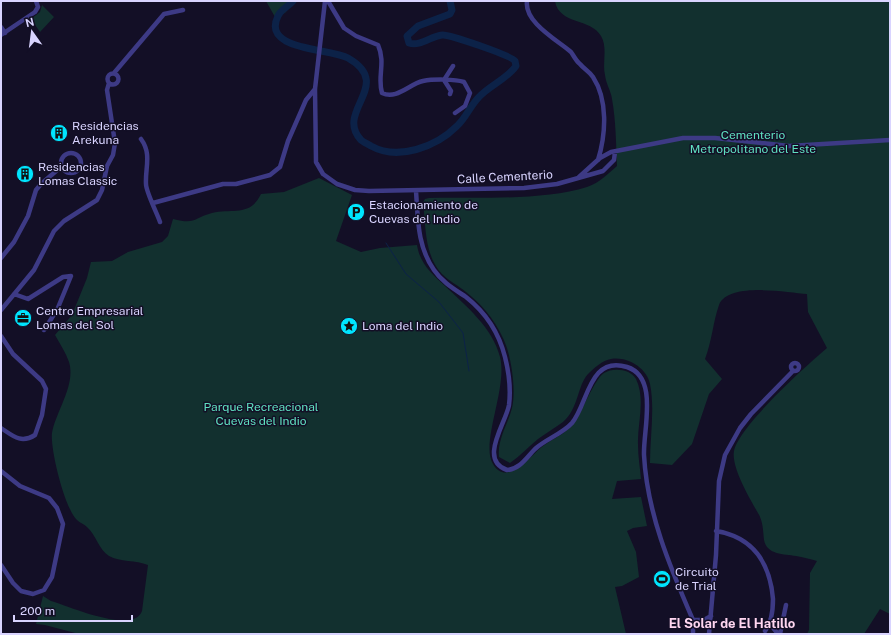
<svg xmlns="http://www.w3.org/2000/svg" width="891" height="635" font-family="'Public Sans',sans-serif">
	<rect width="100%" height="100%" fill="#130f26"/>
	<path fill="#12302f" d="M 266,1 L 295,1 L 285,13 L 275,17 Z
		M 555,1 L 890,1 L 890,614 L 880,609 L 864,634 L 807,634 L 809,630 L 810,573 L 817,561 C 810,559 803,557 796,556 C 784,554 767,555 764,540 C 763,530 763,521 758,513 C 750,499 731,467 734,451 C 739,426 806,366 827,348 L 808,312 L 807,294 C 787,292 728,282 719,305 C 713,322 712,341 705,359 L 722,379 L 709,394 L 692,444 L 672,465 L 650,463 C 650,437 655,409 650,384 C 647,368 627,356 611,359 C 603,360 593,369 588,374 C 577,386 579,408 563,422 C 555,428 546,433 538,439 C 528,447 520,456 510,463 L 499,457 C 497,440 508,424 512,408 C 516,391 512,364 507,348 C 499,325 485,307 466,292 C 459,286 449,281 442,274 C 424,255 426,226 423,202 L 425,199 L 429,198 C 476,197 543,201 587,187 C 599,183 608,174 617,166 C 616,144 616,121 612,99 C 611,91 606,84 605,75 C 602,63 608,48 601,36 C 591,18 559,25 555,1 Z
		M 42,5 L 54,17 L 40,32 L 31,19 L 40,12 Z
		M 319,178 L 352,195 L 336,241 L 361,252 L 380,248 L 417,245 C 420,264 432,274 445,286 C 466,306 493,328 500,357 C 508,388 480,443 493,464 C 507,488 531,455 543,446 C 555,437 565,435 574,422 C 583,410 594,380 604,373 C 613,367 631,369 636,379 C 646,400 637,424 638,445 C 638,456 640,468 641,479 L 617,481 L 612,499 L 641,497 L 647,526 L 633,528 L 627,531 L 636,552 L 639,577 L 622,586 L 615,587 L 626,634 L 79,634 L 45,625 L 36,624 L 43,596 L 51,601 C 68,606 134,635 142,611 L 148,565 C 136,560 120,562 109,556 C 99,550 96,535 87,527 C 84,524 80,523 77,520 C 65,509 50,449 52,433 C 56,411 76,385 69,362 C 66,353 60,344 55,335 L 72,315 L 87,278 L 91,262 L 112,261 L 128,252 L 162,242 L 168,236 L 173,219 C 196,225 193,218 212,213 C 233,208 250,217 261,194 L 284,192 Z"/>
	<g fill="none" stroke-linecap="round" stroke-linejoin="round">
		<path stroke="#0c2248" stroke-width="1" d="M 386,243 L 406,274 L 439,302 L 463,333 L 469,371"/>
		<path stroke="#0c2248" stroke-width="7" d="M 293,1 C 288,7 281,9 278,16 C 261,51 330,48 348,58 C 395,85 334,111 361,140 C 363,142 368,144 371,146 C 398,161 436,147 457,126 C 466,118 470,106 479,97 C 490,85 507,79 516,66 L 515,61 C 512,56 449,34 442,35 C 431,36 420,47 409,43 L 407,36 L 418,26 L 450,14 L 452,10 L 450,1"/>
		<path stroke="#3d3a85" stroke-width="4.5" d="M 325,1 L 315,89 L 316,162 L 323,174 L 337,184 L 355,190 L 369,191 L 524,188 L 557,184 L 603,171 L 614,160 L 615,152
			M 328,1 L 344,28 L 356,36 L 378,45 C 386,63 377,77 382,93 C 397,100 409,84 423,81 C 433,79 455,79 464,82 L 470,93 L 465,106 L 455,113
			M 527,1 C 524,22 557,40 571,52 C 574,56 576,61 580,64 C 584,69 589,71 593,77 C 608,100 606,134 598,160
			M 1,27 L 5,33
			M 1,35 L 35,12 L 38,7 L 36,1
			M 114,73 L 164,14 L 183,10
			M107.5 79a5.5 5.5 0 1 1 11 0a5.5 5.5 0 1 1-11 0Z
			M 450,94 L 451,91 L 444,80 L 453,66
			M 141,139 C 152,154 145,168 146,184 C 146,192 157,213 160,222
			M61 163a10 10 0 1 1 20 0a10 10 0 1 1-20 0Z
			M 579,177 L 600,158 L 611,152 L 683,138 L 715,138 L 789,146 L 890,140
			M 416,191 C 418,218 417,246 434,270 C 442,282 454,289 466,297 C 485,312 499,333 505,357 C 509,373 511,389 509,405 C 506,423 478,460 507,470 C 520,469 526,458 535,449 C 546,439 562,434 572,423 C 588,404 589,355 627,367 C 659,377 643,430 644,455 C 647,513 670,567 693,620 L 693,634
			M 153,203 L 223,184 L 236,184 L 270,175 L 280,167 L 288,141 L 306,100 L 315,89
			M 1,258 L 14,242 L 28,216 L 36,190 L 41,184 L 62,166
			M 14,294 L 28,299 L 63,277 L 71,276 L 57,310 L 44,330
			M 1,310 L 34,270 L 54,231 L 64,221 L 97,200 L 102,190 L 107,166 L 113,155 L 115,143 L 107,90 L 109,83
			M 1,336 L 13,354 L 42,381 L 46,389 L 42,415 L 35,435 C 21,444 13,436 1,428
			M791 367a4 4 0 1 1 8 0a4 4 0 1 1-8 0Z
			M 1,471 L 20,486 L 49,498 L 57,508 L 63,524 L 52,577 L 44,590 L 33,594 L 21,591 L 13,583 L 1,565
			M 716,531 C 753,537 770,563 773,599 C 773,610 772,622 765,631
			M 693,620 L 704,620 L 711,616
			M 770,624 L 778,634
			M 709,634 L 716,555 L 719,481 L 725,455 L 740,428 L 751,414 L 793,371
			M 780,634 L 786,605"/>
	</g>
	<defs>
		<symbol id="building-disc" viewBox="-11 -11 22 22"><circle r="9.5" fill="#00e5ff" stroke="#130f26"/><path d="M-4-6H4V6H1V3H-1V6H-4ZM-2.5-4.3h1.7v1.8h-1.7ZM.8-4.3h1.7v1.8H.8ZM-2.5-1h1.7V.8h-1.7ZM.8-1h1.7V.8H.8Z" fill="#111"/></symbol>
		<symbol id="parking-disc" viewBox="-11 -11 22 22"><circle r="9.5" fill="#00e5ff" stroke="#130f26"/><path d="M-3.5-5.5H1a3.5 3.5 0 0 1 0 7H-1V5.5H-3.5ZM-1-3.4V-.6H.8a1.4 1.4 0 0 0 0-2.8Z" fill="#111"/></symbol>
		<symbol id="office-disc" viewBox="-11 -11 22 22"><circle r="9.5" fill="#00e5ff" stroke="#130f26"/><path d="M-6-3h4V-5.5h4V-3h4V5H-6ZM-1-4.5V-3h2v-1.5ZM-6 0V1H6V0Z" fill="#111"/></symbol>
		<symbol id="sight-disc" viewBox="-11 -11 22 22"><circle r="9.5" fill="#00e5ff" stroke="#130f26"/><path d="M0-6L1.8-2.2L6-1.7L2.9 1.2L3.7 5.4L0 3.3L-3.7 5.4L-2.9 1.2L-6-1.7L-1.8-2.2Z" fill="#111"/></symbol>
		<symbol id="stadium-disc" viewBox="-11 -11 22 22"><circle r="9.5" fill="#00e5ff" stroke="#130f26"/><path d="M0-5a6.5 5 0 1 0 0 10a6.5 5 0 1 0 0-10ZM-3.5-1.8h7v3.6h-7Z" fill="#111"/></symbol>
	</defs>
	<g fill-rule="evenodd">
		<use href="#building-disc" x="49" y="123" width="20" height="20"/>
		<use href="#building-disc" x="15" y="164" width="20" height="20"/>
		<use href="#parking-disc" x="346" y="202" width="20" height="20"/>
		<use href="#office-disc" x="13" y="308" width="20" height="20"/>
		<use href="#sight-disc" x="339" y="316" width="20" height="20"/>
		<use href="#stadium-disc" x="652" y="569" width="20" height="20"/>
	</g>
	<g text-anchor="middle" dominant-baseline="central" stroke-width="3" stroke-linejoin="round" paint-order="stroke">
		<g font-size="12" fill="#d9d4ff" stroke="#130f26" text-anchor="start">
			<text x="72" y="126">Residencias<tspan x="72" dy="14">Arekuna</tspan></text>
			<text x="38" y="167">Residencias<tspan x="38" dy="14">Lomas Classic</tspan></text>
			<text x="369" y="205">Estacionamiento de<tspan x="369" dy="14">Cuevas del Indio</tspan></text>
			<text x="36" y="311">Centro Empresarial<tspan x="36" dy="14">Lomas del Sol</tspan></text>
			<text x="362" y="326">Loma del Indio</text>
			<text x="675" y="572">Circuito<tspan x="675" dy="14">de Trial</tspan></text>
		</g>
		<g font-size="12" fill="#5fe0c0" stroke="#130f26">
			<text x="753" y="135">Cementerio<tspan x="753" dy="14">Metropolitano del Este</tspan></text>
			<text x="261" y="407">Parque Recreacional<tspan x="261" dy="14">Cuevas del Indio</tspan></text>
		</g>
		<g font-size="12" fill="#d9d4ff" stroke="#130f26">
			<text transform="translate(505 177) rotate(-3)">Calle Cementerio</text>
		</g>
		<g font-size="13" font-weight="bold" fill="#ffd6f0" stroke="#130f26">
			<text x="732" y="623">El Solar de El Hatillo</text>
		</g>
	</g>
	<rect width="891" height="635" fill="none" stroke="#d9d4ff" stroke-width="4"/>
	<g transform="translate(32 32) rotate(346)" stroke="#130f26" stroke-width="3" paint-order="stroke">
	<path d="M0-3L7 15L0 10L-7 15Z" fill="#d9d4ff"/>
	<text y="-6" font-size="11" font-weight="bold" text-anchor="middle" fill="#d9d4ff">N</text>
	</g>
	<path d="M14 615v6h118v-6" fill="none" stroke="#d9d4ff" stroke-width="2"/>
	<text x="20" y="615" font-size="12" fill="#d9d4ff" stroke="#130f26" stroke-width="3" paint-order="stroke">200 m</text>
</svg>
